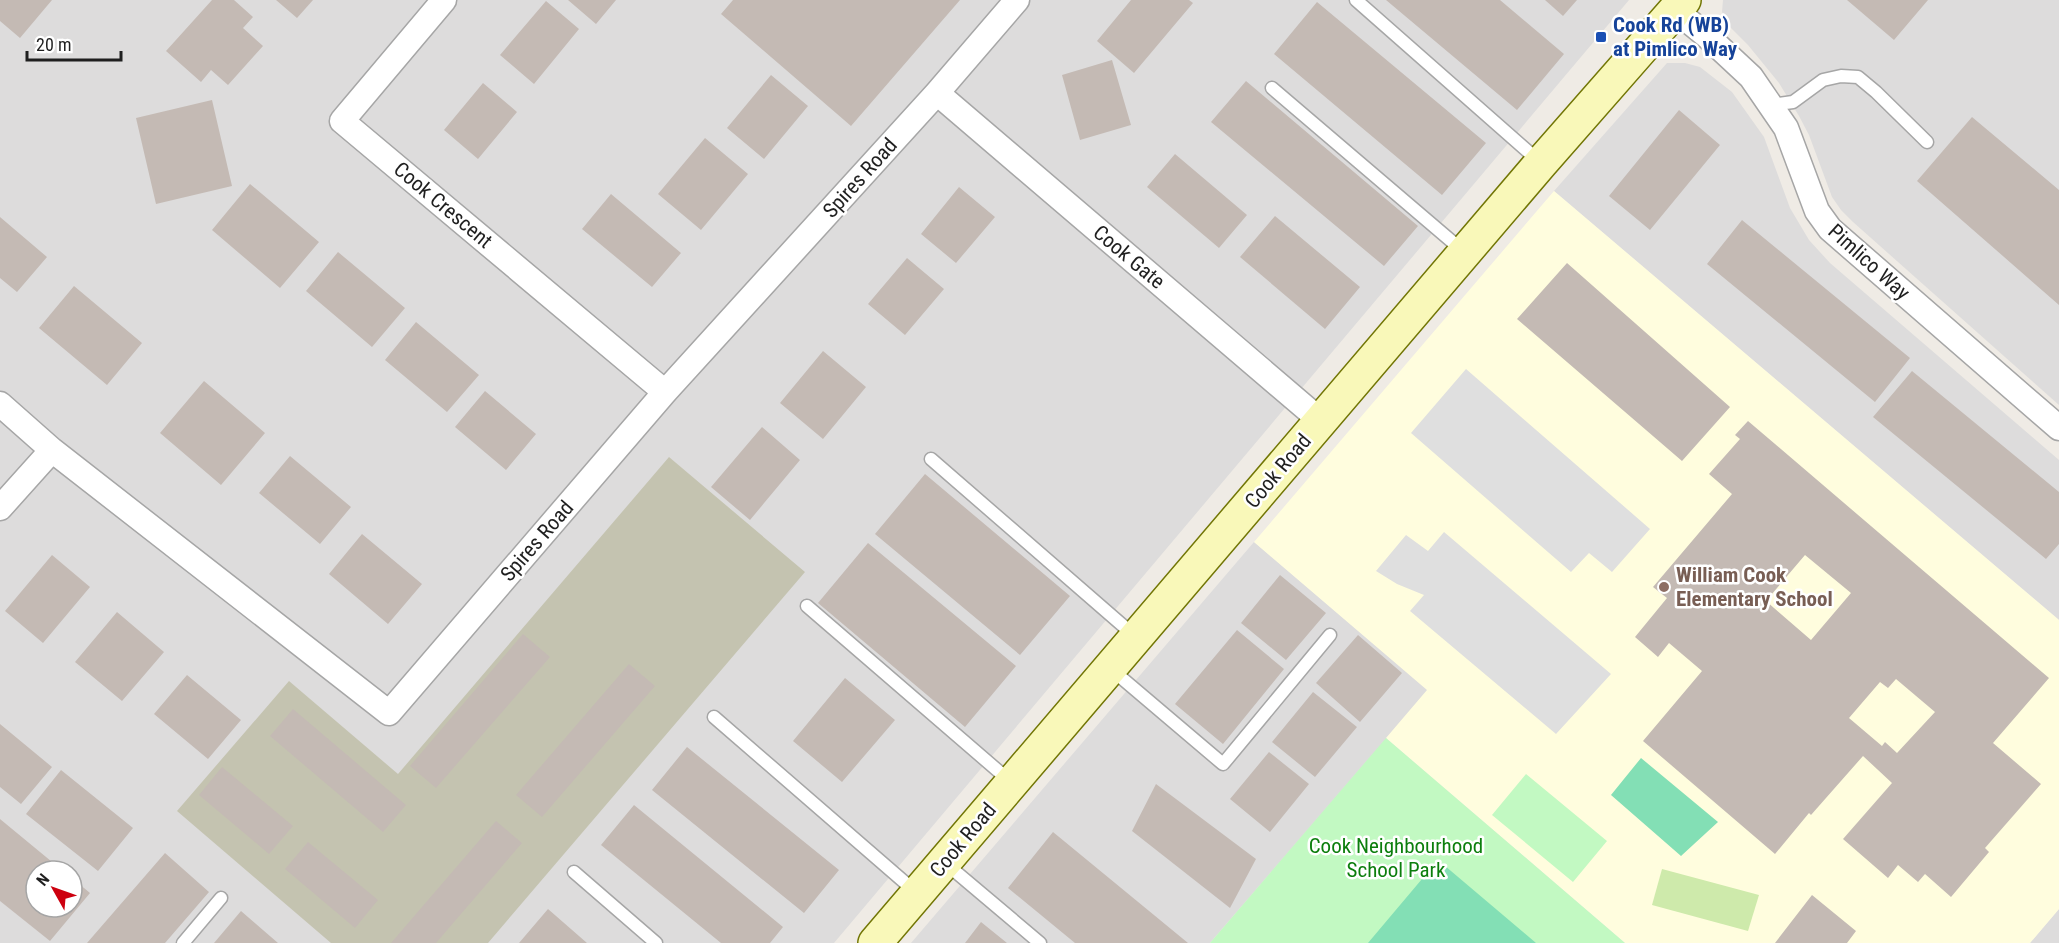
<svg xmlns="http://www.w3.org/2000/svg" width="2059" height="943" font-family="'Roboto Condensed',sans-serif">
	<rect width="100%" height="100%" fill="#efebe5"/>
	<path fill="#dddcdc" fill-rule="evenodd" d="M 0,0 L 1629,0 L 834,943 L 0,943 ZM 36,871 L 72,871 L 72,907 L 36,907 Z
		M 1723,0 L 2059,0 L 2059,405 L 1853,222 L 1841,210 L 1832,197 L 1809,135 L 1799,116 L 1779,83 L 1748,45 L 1730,27 L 1722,12 Z
		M 1667,63 L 1685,63 L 1700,67 L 1732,92 L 1764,137 L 1790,208 L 1809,240 L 1830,263 L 2059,460 L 2059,620 L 1554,191 Z
		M 1254,542 L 1428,690 L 1279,863 L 1210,943 L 911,943 Z
		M 2059,909 L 2059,943 L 2030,943 Z"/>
	<path fill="#fffdde" d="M 1554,191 L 2059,620 L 2059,909 L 2030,943 L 1625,943 L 1386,738 L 1427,690 L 1254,542 Z"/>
	<path fill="#c4c3b0" d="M 669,457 L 805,572 L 488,943 L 331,943 L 177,811 L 289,681 L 398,774 Z"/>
	<path fill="#ceeaab" d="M 1662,869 L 1759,895 L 1748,931 L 1652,905 Z"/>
	<path fill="#c2f9c2" d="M 1386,738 L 1625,943 L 1210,943 Z
		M 1526,774 L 1607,841 L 1573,882 L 1492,815 Z"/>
	<path fill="#83dfb5" d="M 1641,758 L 1718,822 L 1681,856 L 1611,795 Z
		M 1438,860 L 1536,943 L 1368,943 Z"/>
	<path fill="#dfdfdf" d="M 1466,369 L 1650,529 L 1612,572 L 1589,553 L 1571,572 L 1411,433 Z
		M 1444,532 L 1611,674 L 1556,734 L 1410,611 L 1424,595 L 1397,584 L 1376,571 L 1406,535 L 1428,551 Z"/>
	<path fill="#c4bab4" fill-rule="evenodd" d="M 0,0 L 52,0 L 20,38 L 0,21 Z
		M 212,0 L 234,0 L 253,17 L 243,28 L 263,46 L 228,85 L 211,70 L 201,82 L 166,51 Z
		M 276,0 L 313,0 L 297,18 Z
		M 568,0 L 616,0 L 596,24 Z
		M 733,0 L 960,0 L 851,126 L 721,14 Z
		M 1131,0 L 1189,0 L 1193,3 L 1134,73 L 1097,41 Z
		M 1386,0 L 1500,0 L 1564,54 L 1517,110 Z
		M 1545,0 L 1577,0 L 1563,16 Z
		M 1847,0 L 1928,0 L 1894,40 Z
		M 546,1 L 579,29 L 534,84 L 500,55 Z
		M 1317,2 L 1486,143 L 1442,195 L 1274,54 Z
		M 1112,60 L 1131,125 L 1080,140 L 1062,75 Z
		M 771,75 L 808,106 L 764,159 L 727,128 Z
		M 1246,81 L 1418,226 L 1384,266 L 1211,122 Z
		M 483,83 L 517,112 L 478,159 L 444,130 Z
		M 212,100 L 232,186 L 156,204 L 136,118 Z
		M 1679,110 L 1720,145 L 1650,230 L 1609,196 Z
		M 1972,117 L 2059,190 L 2059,305 L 1917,181 Z
		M 705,138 L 748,174 L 701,230 L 658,194 Z
		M 1175,154 L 1247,215 L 1219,248 L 1147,187 Z
		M 250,184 L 319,242 L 280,288 L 212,230 Z
		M 959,187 L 995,217 L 956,263 L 921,234 Z
		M 611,194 L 681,253 L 652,287 L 582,229 Z
		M 1275,216 L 1360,287 L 1325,329 L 1240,257 Z
		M 0,217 L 47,257 L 17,292 L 0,278 Z
		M 1742,220 L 1910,358 L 1875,402 L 1707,264 Z
		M 338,252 L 405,308 L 372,347 L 306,291 Z
		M 907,258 L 944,289 L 905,335 L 868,304 Z
		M 1567,263 L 1730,407 L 1682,461 L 1517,319 Z
		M 74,286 L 142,343 L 107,385 L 39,328 Z
		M 416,322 L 479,375 L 447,412 L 385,360 Z
		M 823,351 L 866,387 L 823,439 L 780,403 Z
		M 1912,371 L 2059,492 L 2059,544 L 2046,559 L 1873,417 Z
		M 204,381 L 265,433 L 221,485 L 160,433 Z
		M 485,391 L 536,434 L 506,470 L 455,427 Z
		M 1748,421 L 2049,678 L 1993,743 L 2041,784 L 1985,848 L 1989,852 L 1951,897 L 1925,874 L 1918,882 L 1898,865 L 1888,878 L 1843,839 L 1892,783 L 1863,756 L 1811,815 L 1809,813 L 1775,854 L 1643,741 L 1702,671 L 1669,643 L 1658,657 L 1635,637 L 1667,598 L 1653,587 L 1732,494 L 1709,474 L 1740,439 L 1735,435 ZM 1805,555 L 1851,593 L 1811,640 L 1766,601 ZM 1896,679 L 1935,712 L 1897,753 L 1885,742 L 1882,746 L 1849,718 L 1880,682 L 1888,688 Z
		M 762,427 L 800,460 L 750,520 L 711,487 Z
		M 290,456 L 351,507 L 320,544 L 259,493 Z
		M 925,474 L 1070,596 L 1020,655 L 875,534 Z
		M 362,534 L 422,584 L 388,624 L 329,574 Z
		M 868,543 L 1016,666 L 965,727 L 818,603 Z
		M 52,555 L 90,587 L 43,643 L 5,611 Z
		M 1280,575 L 1326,613 L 1286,660 L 1241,623 Z
		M 117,612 L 164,652 L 122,701 L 75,662 Z
		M 1237,630 L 1284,669 L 1223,744 L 1175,704 Z
		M 523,634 L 550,657 L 436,788 L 410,766 Z
		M 1358,635 L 1402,673 L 1360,722 L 1316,683 Z
		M 629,664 L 655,686 L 542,817 L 516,795 Z
		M 187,675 L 241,720 L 208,759 L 154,714 Z
		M 845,678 L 895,720 L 842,782 L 793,741 Z
		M 1313,692 L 1357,727 L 1315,777 L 1272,742 Z
		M 293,709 L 406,805 L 383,832 L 270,736 Z
		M 0,724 L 52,767 L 21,804 L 0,787 Z
		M 687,747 L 839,870 L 804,913 L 652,790 Z
		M 1269,752 L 1309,784 L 1270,832 L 1230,799 Z
		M 222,767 L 293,826 L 269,854 L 199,795 Z
		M 61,770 L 133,828 L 98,871 L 26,814 Z
		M 1156,784 L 1256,859 L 1230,908 L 1132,831 Z
		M 634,805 L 783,927 L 770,943 L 721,943 L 601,845 Z
		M 0,819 L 63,871 L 36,871 L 36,907 L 72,907 L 72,878 L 90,893 L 50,941 L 0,901 Z
		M 496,821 L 522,843 L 436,943 L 391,943 Z
		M 1053,832 L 1188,943 L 1075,943 L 1008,888 Z
		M 308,842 L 378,900 L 355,928 L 285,869 Z
		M 165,853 L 209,892 L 165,943 L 87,943 Z
		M 1812,895 L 1856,931 L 1847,943 L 1775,943 Z
		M 548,909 L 587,943 L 519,943 Z
		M 241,911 L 278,943 L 214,943 Z
		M 981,922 L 1007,943 L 965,943 Z"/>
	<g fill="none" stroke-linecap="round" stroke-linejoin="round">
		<defs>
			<path id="lane" d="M 1356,0 L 1540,162
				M 1272,88 L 1463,251
				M 1771,105 L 1793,102 L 1823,80 L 1841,76 L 1858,77 L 1876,92 L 1927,142
				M 931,459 L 1136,637
				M 807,606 L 1011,782
				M 1111,669 L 1223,764 L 1330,635
				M 714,717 L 917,893
				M 944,862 L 1040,943
				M 574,872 L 656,943
				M 183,943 L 221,898"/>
			<path id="street" d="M 444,0 L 342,121 L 665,392
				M 1675,10 L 1707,36 L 1751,77 L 1786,128 L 1817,211 L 1830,229 L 2059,428
				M 937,93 L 1321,421
				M 0,404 L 52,450 L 389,713 L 665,392 L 937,93 L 1017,0
				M 0,508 L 52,450"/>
			<path id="secondary" d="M 875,943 L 1541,163 L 1684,0"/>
		</defs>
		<use href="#lane" stroke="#a6a6a6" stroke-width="15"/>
		<use href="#street" stroke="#a6a6a6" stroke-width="27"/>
		<use href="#secondary" stroke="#727605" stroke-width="36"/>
		<use href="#lane" stroke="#fff" stroke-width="12"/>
		<use href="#street" stroke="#fff" stroke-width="24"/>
		<use href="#secondary" stroke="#f9f8b9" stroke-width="33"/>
	</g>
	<rect fill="#1a4fb4" stroke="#fff" stroke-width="2" x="1595" y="31" width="12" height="12" rx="3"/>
	<circle fill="#8d6e63" stroke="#fff" stroke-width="2" cx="1664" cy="587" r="6"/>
	<g text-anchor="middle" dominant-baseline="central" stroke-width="5" stroke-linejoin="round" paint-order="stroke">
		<g font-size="21" font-weight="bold" fill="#164399" stroke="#fff" text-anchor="start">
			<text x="1613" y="25">Cook Rd (WB)<tspan x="1613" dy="24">at Pimlico Way</tspan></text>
		</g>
		<g font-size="21" fill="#1f1f1f" stroke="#fff">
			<text transform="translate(860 178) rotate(-48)">Spires Road</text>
			<text transform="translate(443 205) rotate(40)">Cook Crescent</text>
			<text transform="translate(1129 257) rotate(40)">Cook Gate</text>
			<text transform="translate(1869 262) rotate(42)">Pimlico Way</text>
			<text transform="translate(1278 471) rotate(-50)">Cook Road</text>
			<text transform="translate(537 541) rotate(-49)">Spires Road</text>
			<text transform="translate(963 840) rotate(-50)">Cook Road</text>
		</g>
		<g font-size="21" font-weight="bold" fill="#785e54" stroke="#fff" text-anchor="start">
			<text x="1676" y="575">William Cook<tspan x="1676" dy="24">Elementary School</tspan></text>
		</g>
		<g font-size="21" fill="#0c7e0d" stroke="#fff">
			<text x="1396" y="846">Cook Neighbourhood<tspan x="1396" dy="24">School Park</tspan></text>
		</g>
	</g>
	<g transform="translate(54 889) rotate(310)"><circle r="28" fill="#ffffff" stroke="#a5a5a5" stroke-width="1.5"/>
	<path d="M0-4.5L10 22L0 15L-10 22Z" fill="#cd000f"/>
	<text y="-9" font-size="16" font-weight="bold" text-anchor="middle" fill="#1f1f1f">N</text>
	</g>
	<path d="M27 51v9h94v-9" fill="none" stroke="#1f1f1f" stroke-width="3"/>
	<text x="36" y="51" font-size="18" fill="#1f1f1f" stroke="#ffffff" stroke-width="4.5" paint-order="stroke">20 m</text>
</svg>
